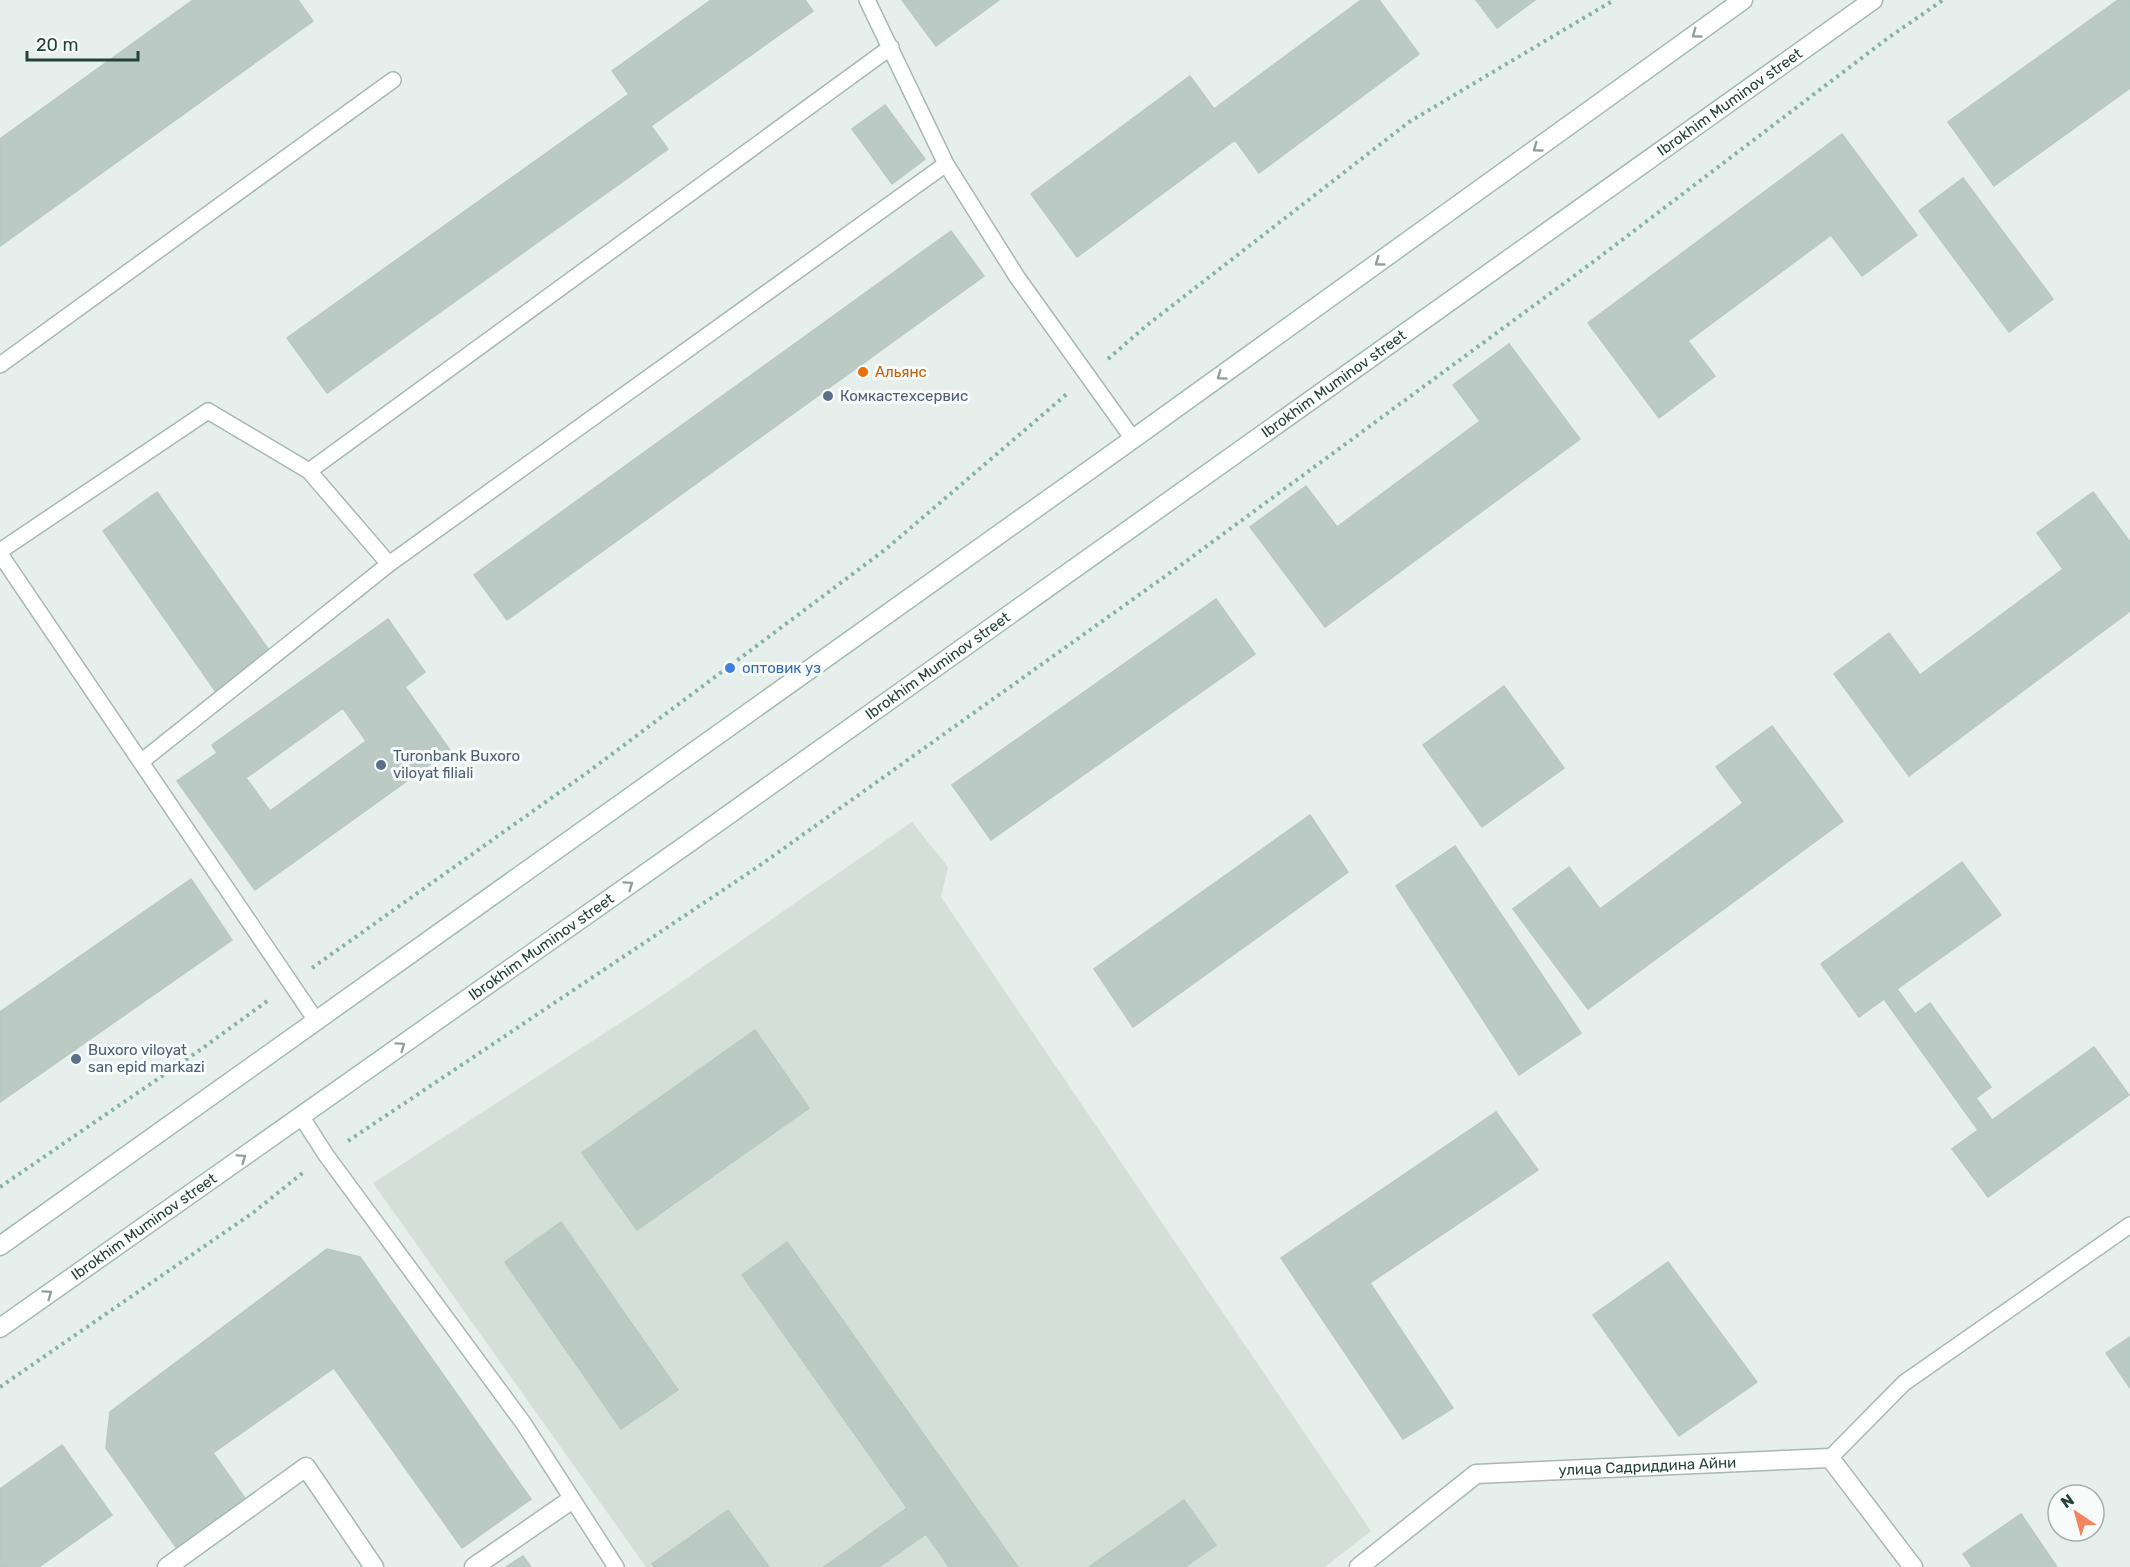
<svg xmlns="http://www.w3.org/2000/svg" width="2130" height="1567" font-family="Rubik,sans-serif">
	<rect width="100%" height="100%" fill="#e6efeb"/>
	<path fill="#d4dfda" d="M 912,822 L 948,867 L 941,897 L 1371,1531 L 1325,1567 L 646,1567 L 373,1183 L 651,1003 Z"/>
	<path fill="#bbcac4" stroke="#b8c9c2" stroke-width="1.5" fill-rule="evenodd" d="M 193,0 L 298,0 L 313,21 L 0,246 L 0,139 Z
		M 711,0 L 805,0 L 813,11 L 651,126 L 668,149 L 327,393 L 287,338 L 629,94 L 612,71 Z
		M 902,0 L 999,0 L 936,46 Z
		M 1361,0 L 1379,0 L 1419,54 L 1259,173 L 1235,140 L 1077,257 L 1031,194 L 1190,76 L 1214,109 Z
		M 1476,0 L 1535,0 L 1497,28 Z
		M 2118,0 L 2130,0 L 2130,88 L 1994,186 L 1948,122 Z
		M 885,105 L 925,159 L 892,184 L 852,129 Z
		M 1842,134 L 1917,235 L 1862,276 L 1831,235 L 1688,341 L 1715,376 L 1659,418 L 1588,323 Z
		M 1963,178 L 2053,299 L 2009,332 L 1919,211 Z
		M 951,231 L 984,276 L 507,620 L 474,575 Z
		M 1509,344 L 1580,439 L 1325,627 L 1250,527 L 1306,486 L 1337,527 L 1480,421 L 1453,385 Z
		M 157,492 L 271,653 L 216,692 L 103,531 Z
		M 2093,492 L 2130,542 L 2130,611 L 1909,776 L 1834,674 L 1889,633 L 1920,675 L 2063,569 L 2037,533 Z
		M 1216,599 L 1255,654 L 991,840 L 952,785 Z
		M 388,619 L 425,672 L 405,687 L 450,750 L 255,890 L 177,781 L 217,753 L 212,745 ZM 343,708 L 366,741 L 270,811 L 246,778 Z
		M 1504,686 L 1564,768 L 1482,827 L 1423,745 Z
		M 1772,726 L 1843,821 L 1588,1009 L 1513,909 L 1569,867 L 1600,909 L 1743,803 L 1716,767 Z
		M 1310,815 L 1348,872 L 1133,1027 L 1094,969 Z
		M 1455,846 L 1581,1033 L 1519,1075 L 1396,886 Z
		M 1962,862 L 2001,915 L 1897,989 L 1915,1014 L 1930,1003 L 1991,1087 L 1976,1098 L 1992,1120 L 2094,1047 L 2129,1095 L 1988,1197 L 1952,1149 L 1978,1130 L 1884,999 L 1859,1017 L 1821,964 Z
		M 191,879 L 232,940 L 0,1102 L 0,1012 Z
		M 755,1030 L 809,1108 L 637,1230 L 582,1153 Z
		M 1496,1112 L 1538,1170 L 1370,1283 L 1453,1408 L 1403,1439 L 1281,1258 Z
		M 561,1222 L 678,1390 L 621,1429 L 505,1262 Z
		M 787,1242 L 1018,1567 L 949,1567 L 926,1534 L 879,1567 L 824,1567 L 907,1508 L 742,1275 Z
		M 327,1249 L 360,1257 L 531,1499 L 462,1548 L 334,1368 L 213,1453 L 247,1501 L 178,1550 L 106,1448 L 110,1412 Z
		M 1668,1262 L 1757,1382 L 1679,1436 L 1593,1315 Z
		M 2130,1337 L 2130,1388 L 2106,1353 Z
		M 62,1445 L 112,1515 L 39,1567 L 0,1567 L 0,1489 Z
		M 1184,1500 L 1216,1545 L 1185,1567 L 1089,1567 Z
		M 728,1510 L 769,1567 L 654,1567 L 652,1564 Z
		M 2021,1514 L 2057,1567 L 1972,1567 L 1963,1554 Z
		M 523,1556 L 531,1567 L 506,1567 Z"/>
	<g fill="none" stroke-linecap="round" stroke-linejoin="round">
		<defs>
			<path id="lane" d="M 867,0 L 946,164 L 1017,277 L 1133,439
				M 0,365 L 393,80
				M 309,471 L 891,47
				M 0,551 L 208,411 L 309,471 L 389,564
				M 0,554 L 317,1022
				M 142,761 L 389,564 L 946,164
				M 301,1116 L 326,1155 L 524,1424 L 616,1567
				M 1830,1458 L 1904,1383 L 2130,1225"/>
			<g id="street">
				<path d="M 167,1567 L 306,1467 L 374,1567"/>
				<path d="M 474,1567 L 571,1500"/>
				<path id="s1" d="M 1359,1567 L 1476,1474 L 1830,1458 L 1913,1567"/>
			</g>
			<g id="secondary">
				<path d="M 0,1246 L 1133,439 L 1743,0"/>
				<path id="s2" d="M 0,1328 L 693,840 L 1873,0"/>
			</g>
		</defs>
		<use href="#lane" stroke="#a8b8b2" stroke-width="18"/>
		<use href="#street" stroke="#a8b8b2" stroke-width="21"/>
		<use href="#secondary" stroke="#a4bbb3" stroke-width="21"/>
		<path stroke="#86b3a5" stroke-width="4" stroke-dasharray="3 4.5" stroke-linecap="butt" d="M 1108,359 L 1146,326 L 1409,122 L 1614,0
			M 312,968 L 588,772 L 886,549 L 1068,393
			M 348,1141 L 759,866 L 1181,565 L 1593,262 L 1888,38 L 1943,0
			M 0,1187 L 200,1050 L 270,999
			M 0,1387 L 254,1212 L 305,1171"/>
		<use href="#lane" stroke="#fff" stroke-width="15"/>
		<use href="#street" stroke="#fff" stroke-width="18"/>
		<use href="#secondary" stroke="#fff" stroke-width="18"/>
	</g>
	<defs><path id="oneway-chevron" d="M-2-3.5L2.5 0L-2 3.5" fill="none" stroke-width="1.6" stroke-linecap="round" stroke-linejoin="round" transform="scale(1.5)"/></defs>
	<g stroke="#92a09c">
		<use href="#oneway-chevron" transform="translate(1696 34) rotate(144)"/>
		<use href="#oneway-chevron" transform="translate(1537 148) rotate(144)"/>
		<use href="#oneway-chevron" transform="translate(1379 262) rotate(144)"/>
		<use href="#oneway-chevron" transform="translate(1221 376) rotate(144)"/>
		<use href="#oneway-chevron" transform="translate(629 885) rotate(-35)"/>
		<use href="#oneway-chevron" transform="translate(401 1046) rotate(-35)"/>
		<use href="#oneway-chevron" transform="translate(242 1158) rotate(-35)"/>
		<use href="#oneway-chevron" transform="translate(48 1294) rotate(-35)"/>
	</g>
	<circle fill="#e8710a" stroke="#f7fbf9" stroke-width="2" cx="863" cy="372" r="6"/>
	<g fill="#5c6f8a" stroke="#f7fbf9" stroke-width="2">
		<circle cx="828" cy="396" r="6"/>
		<circle cx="381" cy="765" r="6"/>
		<circle cx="76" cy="1059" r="6"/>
	</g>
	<circle fill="#3f7fe0" stroke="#f7fbf9" stroke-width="2" cx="730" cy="668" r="6"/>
	<g text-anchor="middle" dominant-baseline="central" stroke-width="6" stroke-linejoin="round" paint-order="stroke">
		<g font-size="15" fill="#24423a" stroke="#f7fbf9">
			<text stroke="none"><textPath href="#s2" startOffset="2120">Ibrokhim Muminov street</textPath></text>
			<text stroke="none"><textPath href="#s2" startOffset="1634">Ibrokhim Muminov street</textPath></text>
			<text stroke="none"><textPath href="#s2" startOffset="1148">Ibrokhim Muminov street</textPath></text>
			<text stroke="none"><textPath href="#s2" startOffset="662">Ibrokhim Muminov street</textPath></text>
			<text stroke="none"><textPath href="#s2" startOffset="176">Ibrokhim Muminov street</textPath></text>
			<text stroke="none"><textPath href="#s1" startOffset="321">улица Садриддина Айни</textPath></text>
		</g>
		<g font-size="15" fill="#c56008" stroke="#f7fbf9" text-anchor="start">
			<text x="875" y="372">Альянс</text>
		</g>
		<g font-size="15" fill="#4e5e75" stroke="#f7fbf9" text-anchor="start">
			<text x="840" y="396">Комкастехсервис</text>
			<text x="393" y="756">Turonbank Buxoro<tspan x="393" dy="17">viloyat filiali</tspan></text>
			<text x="88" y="1050">Buxoro viloyat<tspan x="88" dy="17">san epid markazi</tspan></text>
		</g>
		<g font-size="15" fill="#366cbe" stroke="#f7fbf9" text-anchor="start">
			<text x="742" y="668">оптовик уз</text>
		</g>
	</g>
	<g transform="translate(2076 1513) rotate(324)"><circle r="28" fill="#f7fbf9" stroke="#a3b1ad" stroke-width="1.5"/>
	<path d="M0-4.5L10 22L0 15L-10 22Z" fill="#f4845f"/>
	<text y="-9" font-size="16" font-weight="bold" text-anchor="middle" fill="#24423a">N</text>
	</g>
	<path d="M27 51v9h111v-9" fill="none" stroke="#24423a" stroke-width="3"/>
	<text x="36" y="51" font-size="18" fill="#24423a" stroke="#f7fbf9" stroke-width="4.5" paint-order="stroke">20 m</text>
</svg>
